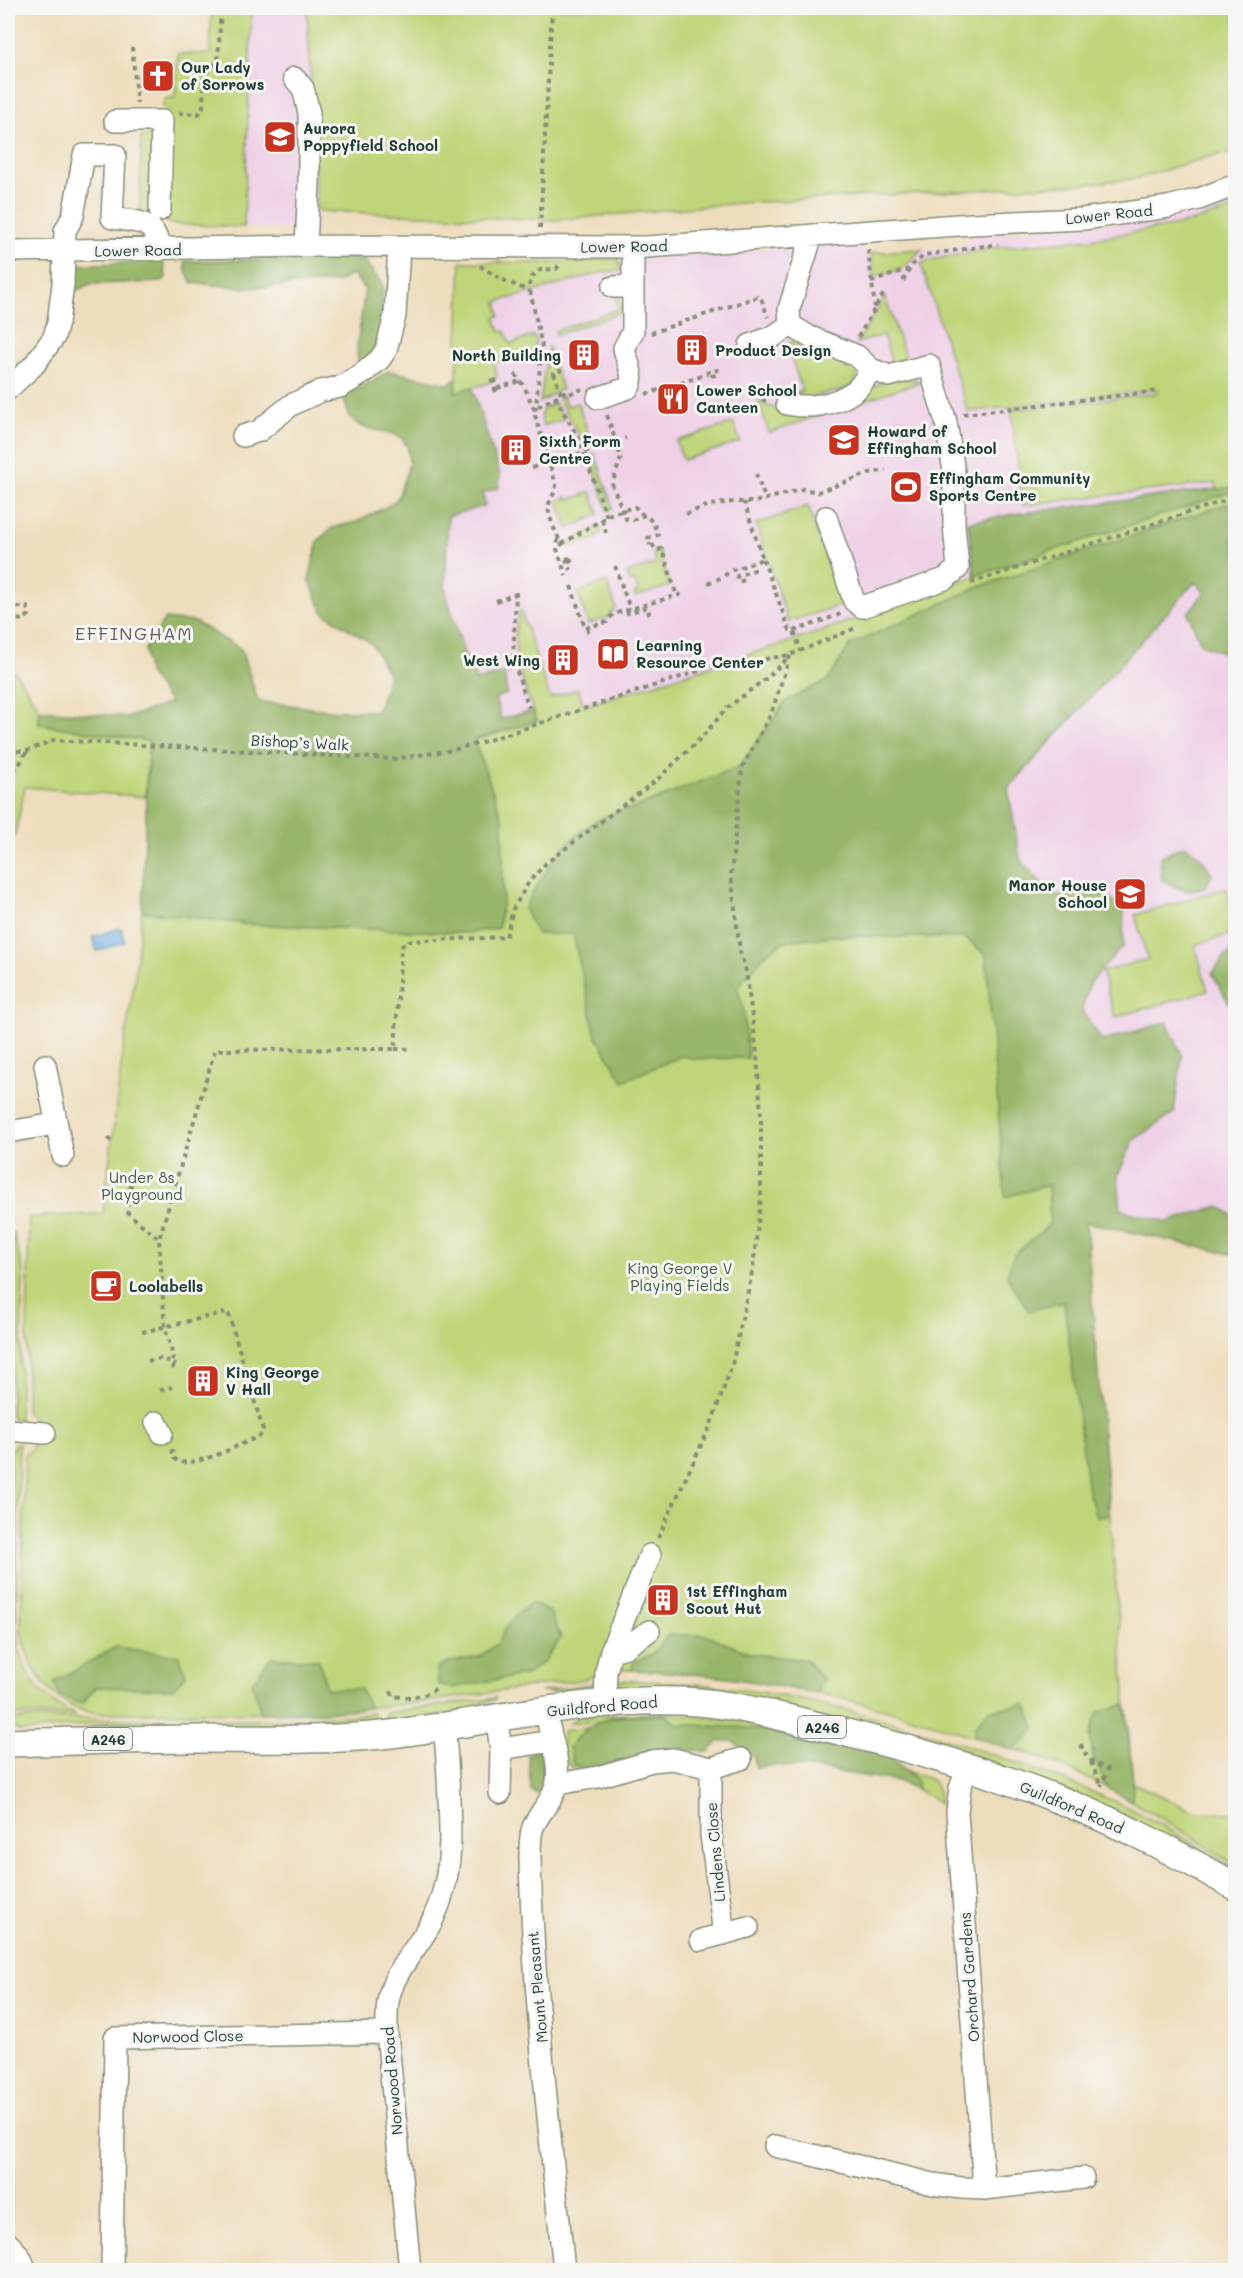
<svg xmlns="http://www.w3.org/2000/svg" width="1243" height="2278" font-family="Mali,sans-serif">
	<rect width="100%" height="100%" fill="#f6f6f2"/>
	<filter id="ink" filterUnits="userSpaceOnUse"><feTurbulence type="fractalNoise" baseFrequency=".0167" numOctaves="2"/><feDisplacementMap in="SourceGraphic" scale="12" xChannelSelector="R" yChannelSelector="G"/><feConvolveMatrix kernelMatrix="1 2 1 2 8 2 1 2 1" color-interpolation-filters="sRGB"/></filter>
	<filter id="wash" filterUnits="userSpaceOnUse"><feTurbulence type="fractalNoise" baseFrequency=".008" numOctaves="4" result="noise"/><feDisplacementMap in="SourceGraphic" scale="24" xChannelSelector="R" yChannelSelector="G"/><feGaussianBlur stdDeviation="1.35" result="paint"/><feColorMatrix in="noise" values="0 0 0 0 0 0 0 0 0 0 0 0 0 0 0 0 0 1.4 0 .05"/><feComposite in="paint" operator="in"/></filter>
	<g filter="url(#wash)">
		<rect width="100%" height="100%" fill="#eeddbc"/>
		<path fill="#efd0e6" d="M 252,8 L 307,8 L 318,231 L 244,227 Z
			M 1214,204 L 1235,209 L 1235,487 L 968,522 L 975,576 L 810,635 L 474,740 L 470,660 L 464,654 L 445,589 L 455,393 L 457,378 L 461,262 L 550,263 L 849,244 L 865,250 L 866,254 L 962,246 L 974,235 L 1165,218 Z
			M 1235,537 L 1235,1255 L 1069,1206 L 1008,788 Z"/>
		<path fill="#c0d579" stroke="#708956" stroke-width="1.5" d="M 212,8 L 252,8 L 244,227 L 171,224 L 164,218 L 143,217 L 140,213 L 141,138 L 164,132 L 168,118 L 168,112 L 163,107 L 164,98 L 175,98 L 178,54 L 210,54 Z
			M 307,8 L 1235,8 L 1235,152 L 1207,157 L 1139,178 L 1084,184 L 740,203 L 555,220 L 317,211 Z
			M 1235,209 L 1235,537 L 1008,789 L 1098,1380 L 1133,1783 L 1195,1812 L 1235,1813 L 1235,1865 C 1176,1826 1115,1788 1049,1761 C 1026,1752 1000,1745 976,1737 C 872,1703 762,1674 652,1671 C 630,1670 605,1667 586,1679 L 417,1703 L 322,1712 L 112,1713 C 103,1713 93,1713 84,1711 C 47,1699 28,1667 21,1631 L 25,1456 L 33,1448 L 34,1420 L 26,1412 L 29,1217 L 103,1214 L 123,1051 L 134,985 L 142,911 L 245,924 L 467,933 L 497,928 L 503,820 L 474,740 L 537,721 C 524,688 508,648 519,613 L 521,611 L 550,698 L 578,689 L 584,706 L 810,635 L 975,576 L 968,522 L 1015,514 L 1217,489 L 1216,483 L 1023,505 L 1011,410 L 1158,393 L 1158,389 L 968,412 L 921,264 L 929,260 L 1000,247 L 1091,239 L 1183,224 Z
			M 922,249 L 902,269 L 874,277 L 871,253 Z
			M 619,258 L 621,271 L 604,272 L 497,302 L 500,316 L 495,317 L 500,332 L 505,331 L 510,344 L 534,336 L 536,341 L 533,351 L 494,363 L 497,377 L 488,383 L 455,393 L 457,378 L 461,262 L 550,263 Z
			M 621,290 L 622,312 L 556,335 L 555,331 L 618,309 L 615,294 Z
			M 885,297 L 908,365 L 893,367 L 883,335 L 857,343 Z
			M 792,342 L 807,343 L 861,365 L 853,387 L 791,402 L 776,399 L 802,391 L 787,344 Z
			M 548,346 L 562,389 L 540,402 Z
			M 899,377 L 914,379 L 920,382 L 850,405 L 864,389 Z
			M 563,396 L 567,406 L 578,403 L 592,445 L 586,447 L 558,398 Z
			M 758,400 L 765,405 L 774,408 L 826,413 L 769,433 Z
			M 555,403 L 564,419 L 543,426 L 541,417 L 542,410 Z
			M 734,423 L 740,442 L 683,460 L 676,441 Z
			M 595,454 L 613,508 L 608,511 L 590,455 Z
			M 591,492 L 599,514 L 568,529 L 558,501 L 567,497 L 568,500 Z
			M 808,506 L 841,605 L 788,622 L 756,524 Z
			M 599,526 L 602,533 L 597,535 L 597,538 L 567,547 L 568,544 Z
			M 659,551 L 670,586 L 635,597 L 634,594 L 638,592 L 635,581 L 630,582 L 627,573 L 656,564 L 653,553 Z
			M 607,582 L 616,608 L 607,618 L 588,624 L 578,592 Z
			M 8,671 L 16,673 L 40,710 L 39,724 L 149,741 L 145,797 L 25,787 L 15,835 L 8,837 Z
			M 1226,888 L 1235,921 L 1235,933 L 1195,945 L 1208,991 L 1115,1017 L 1102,972 L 1148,959 L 1135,915 Z
			M 13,1232 L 23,1272 L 19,1422 L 11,1416 Z
			M 19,1443 L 16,1625 C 19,1670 35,1695 75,1715 L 8,1715 L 10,1452 L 15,1444 Z
			M 613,1680 C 746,1681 860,1708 985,1752 C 1033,1769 1082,1786 1129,1808 C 1164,1825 1197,1846 1231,1867 L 1220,1866 L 1057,1787 L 611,1689 Z
			M 595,1683 L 593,1691 L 587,1694 L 541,1692 Z
			M 497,1698 L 468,1711 L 385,1724 L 384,1713 Z
			M 373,1713 L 374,1725 L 335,1728 L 104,1723 L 21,1732 L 12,1728 L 8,1722 L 8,1720 L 36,1718 C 147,1718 263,1726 373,1713 Z
			M 664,1713 L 744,1722 L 813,1738 L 749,1728 L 677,1724 L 665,1715 L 614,1716 L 604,1721 L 570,1723 L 579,1716 Z
			M 591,1727 L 577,1737 L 589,1771 C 565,1772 558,1751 564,1731 Z
			M 905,1771 C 930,1779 936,1775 940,1803 L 918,1790 L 916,1780 Z"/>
		<path fill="#98b669" stroke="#5c7a4e" stroke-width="1.5" d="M 363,258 L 383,286 L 382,306 L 385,326 L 370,357 L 358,365 L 357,347 L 365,290 L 353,274 L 337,282 L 250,288 L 192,283 L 186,272 L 185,261 Z
			M 163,261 L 166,277 L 162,282 L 90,284 L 75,291 L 74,265 Z
			M 389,371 L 448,384 L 457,378 L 455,392 L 472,387 L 500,475 L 499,488 L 483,493 L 485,506 L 448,516 L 445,589 L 464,654 L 470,660 L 476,681 L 504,673 L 507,694 L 495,698 L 501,719 L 533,711 L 537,721 L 474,740 L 503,820 L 503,899 L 498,928 L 467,933 L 245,924 L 142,911 L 149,741 L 39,724 L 40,710 L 129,717 L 170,703 L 148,673 L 145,649 L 165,619 L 195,622 L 241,649 L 258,701 L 335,711 L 377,711 L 389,675 L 371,643 L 324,613 L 309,580 L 318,541 L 332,528 L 356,522 L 386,507 L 398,498 L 409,464 L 408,448 L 403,440 L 394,434 L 360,426 L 349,416 L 344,399 L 344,397 Z
			M 1235,487 L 1235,491 L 975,576 L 968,522 L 1015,514 Z
			M 1235,501 L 1235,537 L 1233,540 L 1236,543 L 1235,646 L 1227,654 L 1201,644 L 1188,613 L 1205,592 L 1195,582 L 1008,788 L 1020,859 L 1052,895 L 1103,894 L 1124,907 L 1123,946 L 1089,984 L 1082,1010 L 1102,1041 L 1167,1022 L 1182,1055 L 1174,1113 L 1134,1140 L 1118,1175 L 1121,1210 L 1167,1222 L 1219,1206 L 1235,1217 L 1235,1255 L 1086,1222 L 1109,1515 L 1096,1516 L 1088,1491 L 1064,1302 L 1029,1311 L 1007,1276 L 1014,1255 L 1050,1224 L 1048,1185 L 1005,1197 L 986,955 L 965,938 L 834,936 L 785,941 L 766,954 L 737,987 L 743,1006 L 748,1058 L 696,1059 L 682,1056 L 623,1081 L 596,1036 L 573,934 L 537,934 L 524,909 C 547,864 578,816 632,809 L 740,766 L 786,701 L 828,680 L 850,645 L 978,587 Z
			M 1185,845 L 1201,857 L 1212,874 L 1205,888 L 1184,891 L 1162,880 L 1160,857 Z
			M 1235,949 L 1235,1008 L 1229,1003 L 1212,973 L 1224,957 Z
			M 531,1603 L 550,1612 L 561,1638 L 546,1659 L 528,1674 L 451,1688 L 438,1684 L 437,1668 L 449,1662 L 479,1657 L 498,1643 L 509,1622 Z
			M 668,1635 L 705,1635 L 752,1654 L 806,1660 L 823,1679 L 817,1694 C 755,1680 695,1672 632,1670 L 633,1663 L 652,1654 Z
			M 116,1647 L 179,1656 L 186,1674 L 173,1689 L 96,1687 L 82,1704 L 60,1696 L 54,1682 Z
			M 271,1657 L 319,1660 L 327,1689 L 360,1689 L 370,1708 L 322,1712 L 261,1713 L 252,1683 Z
			M 1026,1704 L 1035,1727 L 1028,1738 L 1013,1750 L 975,1737 L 974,1727 L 989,1710 Z
			M 1125,1704 L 1133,1783 L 1132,1801 L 1107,1788 L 1093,1756 L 1090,1736 L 1098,1712 Z
			M 665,1715 L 678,1724 L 749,1728 L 813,1738 L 887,1756 L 916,1780 L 918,1790 L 898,1781 L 818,1769 L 775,1765 L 756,1768 L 754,1757 L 732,1741 L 719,1741 L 709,1752 C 663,1743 632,1757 589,1771 L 573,1764 L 569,1747 C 596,1712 625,1716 665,1715 Z
			M 543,1747 L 547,1753 L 550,1788 L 540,1796 L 531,1790 L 528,1755 Z"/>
		<path fill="#74aee5" stroke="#4a768c" stroke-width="1.5" d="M 121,928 L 125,942 L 97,951 L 92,937 Z"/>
	</g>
	<g filter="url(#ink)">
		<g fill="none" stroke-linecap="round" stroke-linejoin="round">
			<defs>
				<path id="minor" d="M 294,78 L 303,88 L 309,113 L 309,183 L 306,246
					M 115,121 L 162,121 L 160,210
					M 812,235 L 789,309 L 790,325 L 810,337 L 857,356 L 871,369 L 889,376 L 929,365 L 946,422 L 954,472 L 954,525 L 958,568 L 945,579 L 862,607 L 854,601 L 826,517
					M 8,251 L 306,246 L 646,247 L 972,224 L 1083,219 L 1168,207 L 1199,199 L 1236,185
					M 613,287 L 633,286
					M 750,345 L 774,336 L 790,325
					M 8,389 L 34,365 L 54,337 L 58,323 L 63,284 L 65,231 L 73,216 L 84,155 L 115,155 L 112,218 C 140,223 154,218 160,250
					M 598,398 L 628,388 C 637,377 626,361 624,348 L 633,331 L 633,247
					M 787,404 C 809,409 834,405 853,392 C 861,387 866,377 871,369
					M 243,436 L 259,431 L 291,405 L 321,391 L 340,387 L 362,374 L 380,359 L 386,350 L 395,316 L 399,247
					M 45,1065 L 63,1156
					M 8,1132 L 55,1124
					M 156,1422 L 162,1433
					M 8,1430 L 45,1433
					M 611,1651 L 626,1647 L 649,1631
					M 605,1704 L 606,1672 L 611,1651 L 650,1555
					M 546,1711 C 549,1734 560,1758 557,1782 C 554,1801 537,1813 532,1830 C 530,1839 530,1848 530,1857 C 533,1996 550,2133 564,2270
					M 496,1717 L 501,1749 L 552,1741
					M 968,1767 L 960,1788 L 957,1812 L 984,2189
					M 711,1768 L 711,1835 L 724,1934
					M 557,1784 L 598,1777 L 652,1761 L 673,1759 L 711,1768 L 741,1759
					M 500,1793 L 501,1749
					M 701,1940 L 748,1927
					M 775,2146 L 933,2184 L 961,2188 L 984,2189 L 1083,2178
					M 8,2243 L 19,2255 L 26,2270
					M 112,2270 L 115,2038 L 387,2033
					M 410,2270 L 387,2033 C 387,2018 386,2001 392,1987 C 401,1961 423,1942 434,1917 C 452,1878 451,1841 449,1800 C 448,1775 447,1751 444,1726"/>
				<path id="major" d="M 8,1743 C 71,1741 135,1739 198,1739 C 259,1739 321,1741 382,1735 C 487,1723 592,1694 698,1702 C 744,1706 790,1719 835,1730 C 913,1749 991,1772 1065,1802 C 1124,1825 1181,1856 1236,1887"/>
			</defs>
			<use href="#minor" stroke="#868d78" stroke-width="24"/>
			<use href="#major" stroke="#868d78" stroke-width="30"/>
			<path stroke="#868d78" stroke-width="4" stroke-dasharray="4.5 4.5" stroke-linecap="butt" d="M 132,47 L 137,103
				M 179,113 L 199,114 L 203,107 L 204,75 L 218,61 L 221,8
				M 540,228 L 552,8
				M 868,250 L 875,308
				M 480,266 L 501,279 L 529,291
				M 559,266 L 556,269 L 540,270 L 532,277 L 529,285 L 542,347 L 535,415 L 556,485 C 556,493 551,496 549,504 C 546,513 558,538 563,546
				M 903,281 L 912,265 L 925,255 L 998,244
				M 871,282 L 908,269
				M 651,333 L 757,297 L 761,298 L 768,317
				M 858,337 L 884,293
				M 706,373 L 717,370 L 718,374 L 712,376 L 712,378
				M 515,374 L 524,386 L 534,409 L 564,392 L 569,394 L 582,389
				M 496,392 L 491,379 L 494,378 L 498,388 L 520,381
				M 561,394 L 554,373 L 562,370
				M 646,394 L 708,374
				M 555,397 L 578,437 L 607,517
				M 762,399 L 769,404
				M 963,414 L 1158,391
				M 607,415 L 621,458 L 612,484 L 626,519 L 633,520 L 645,515 L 653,522 L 658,535 L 648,538 L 650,545
				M 616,442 L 626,438
				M 576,455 L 592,449
				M 532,468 L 549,462
				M 756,474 L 765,498
				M 686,514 L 709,505 L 733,502 L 755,502 L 803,489 L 818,492 L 870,473 L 886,470
				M 602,520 L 607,536
				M 558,539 L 557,549 L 566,576
				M 562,544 L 611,514 L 635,507 L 643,515
				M 652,544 L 656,550 L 662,549 L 677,596
				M 570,558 L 573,565
				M 566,559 L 571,570
				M 763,559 L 788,626 L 790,630 L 794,631 L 801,651
				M 615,566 L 630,609
				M 744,580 L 739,582 L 737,576 L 754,570 L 751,563
				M 708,583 L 723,577 L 730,571 L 763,559 L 744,502
				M 971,583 L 1236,497
				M 571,586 L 585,628 L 607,622 L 613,614 L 682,594
				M 496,601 L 516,594 L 513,660 L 529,708
				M 8,607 L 27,607 L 29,615 L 23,620 L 8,618
				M 627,610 L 628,613 L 647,607 L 649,613 L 645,614
				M 587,628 L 589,634
				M 794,631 L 841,614
				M 8,751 L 27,751 L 53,740 L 393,759 L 453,750 L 483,742 L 708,668 L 790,655 L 858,627
				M 8,778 L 19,765 L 27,751
				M 395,1049 L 413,1049
				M 108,1141 L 114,1136
				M 131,1184 L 127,1209 L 128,1213 L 159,1239
				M 142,1332 L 228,1312 L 263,1430 L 260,1436 C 238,1445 203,1465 179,1462 L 174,1458 L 172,1449
				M 148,1361 L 162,1358 L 176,1365
				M 174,1369 L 171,1365 L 173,1357 L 165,1327 L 159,1239 L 215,1050 L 395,1049 L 401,947 L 407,941 L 506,937 L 513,909 L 529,882 L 546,863 L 658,779 L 701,738 L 727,708 L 769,676 L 790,656
				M 160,1390 L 172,1387
				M 658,1538 L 711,1424 L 732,1365 L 753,1268 L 761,1197 L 761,1116 L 757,1054 L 746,971 L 740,952 L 731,874 L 742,768 L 771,714 L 790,656
				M 391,1691 L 393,1696 C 406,1698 428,1698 437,1687
				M 1081,1744 C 1085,1758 1094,1764 1108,1769 L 1101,1786
				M 1091,1762 L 1101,1786"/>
			<use href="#minor" stroke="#fff" stroke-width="21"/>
			<use href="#major" stroke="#fff" stroke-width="27"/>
			<path stroke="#868d78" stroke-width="4" stroke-dasharray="4.5 4.5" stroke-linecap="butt" d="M 566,559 L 570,558"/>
		</g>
	</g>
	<defs>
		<symbol id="church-square" viewBox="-11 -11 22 22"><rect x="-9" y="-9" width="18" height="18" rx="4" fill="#c8321e" stroke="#f6f6f2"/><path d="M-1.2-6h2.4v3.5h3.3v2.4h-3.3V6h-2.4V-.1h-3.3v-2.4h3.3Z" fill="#fff"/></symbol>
		<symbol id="school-square" viewBox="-11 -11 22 22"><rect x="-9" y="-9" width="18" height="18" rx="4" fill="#c8321e" stroke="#f6f6f2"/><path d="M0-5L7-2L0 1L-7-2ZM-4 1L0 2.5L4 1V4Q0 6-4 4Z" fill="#fff"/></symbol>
		<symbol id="building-square" viewBox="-11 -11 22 22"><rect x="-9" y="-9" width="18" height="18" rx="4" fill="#c8321e" stroke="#f6f6f2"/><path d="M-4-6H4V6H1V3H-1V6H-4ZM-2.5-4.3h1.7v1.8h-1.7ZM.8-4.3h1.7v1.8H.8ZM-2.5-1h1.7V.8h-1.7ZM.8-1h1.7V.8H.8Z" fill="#fff"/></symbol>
		<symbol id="restaurant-square" viewBox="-11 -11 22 22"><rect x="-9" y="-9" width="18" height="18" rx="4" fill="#c8321e" stroke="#f6f6f2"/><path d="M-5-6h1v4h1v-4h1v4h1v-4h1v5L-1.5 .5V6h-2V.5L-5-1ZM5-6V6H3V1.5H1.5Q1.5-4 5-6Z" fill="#fff"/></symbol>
		<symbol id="stadium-square" viewBox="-11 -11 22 22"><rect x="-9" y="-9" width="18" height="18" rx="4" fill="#c8321e" stroke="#f6f6f2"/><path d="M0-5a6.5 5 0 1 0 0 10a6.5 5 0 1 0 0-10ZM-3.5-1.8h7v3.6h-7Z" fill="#fff"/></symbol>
		<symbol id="library-square" viewBox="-11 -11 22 22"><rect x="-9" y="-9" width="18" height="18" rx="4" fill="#c8321e" stroke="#f6f6f2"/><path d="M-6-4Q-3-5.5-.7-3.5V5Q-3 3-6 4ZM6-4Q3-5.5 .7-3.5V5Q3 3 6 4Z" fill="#fff"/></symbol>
		<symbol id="cafe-square" viewBox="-11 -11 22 22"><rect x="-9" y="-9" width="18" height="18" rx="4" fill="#c8321e" stroke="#f6f6f2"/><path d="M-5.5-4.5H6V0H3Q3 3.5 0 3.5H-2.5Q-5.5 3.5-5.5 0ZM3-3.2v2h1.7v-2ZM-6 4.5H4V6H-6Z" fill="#fff"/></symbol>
	</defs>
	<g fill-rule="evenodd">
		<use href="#church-square" x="139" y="57" width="38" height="38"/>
		<use href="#school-square" x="261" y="118" width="38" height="38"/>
		<use href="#building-square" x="673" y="331" width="38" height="38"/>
		<use href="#building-square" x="565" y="336" width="38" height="38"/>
		<use href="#restaurant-square" x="654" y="380" width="38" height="38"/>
		<use href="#school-square" x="825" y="421" width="38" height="38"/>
		<use href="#building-square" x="497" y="431" width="38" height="38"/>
		<use href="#stadium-square" x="887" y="468" width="38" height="38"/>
		<use href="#library-square" x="594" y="635" width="38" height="38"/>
		<use href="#building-square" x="544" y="641" width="38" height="38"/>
		<use href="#school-square" x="1111" y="875" width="38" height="38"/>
		<use href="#cafe-square" x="87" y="1267" width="38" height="38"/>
		<use href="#building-square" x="184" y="1362" width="38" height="38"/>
		<use href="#building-square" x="644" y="1581" width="38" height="38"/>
	</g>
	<g text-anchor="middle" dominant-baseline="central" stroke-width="6" stroke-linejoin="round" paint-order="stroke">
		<g fill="#f6f6f2" stroke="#60746d" stroke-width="1.5">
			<rect x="798" y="1716" width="48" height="22" rx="4.5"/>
			<rect x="84" y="1728" width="48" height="22" rx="4.5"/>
		</g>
		<g font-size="14" font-weight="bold" fill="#1f3d34">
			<text x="822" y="1727">A246</text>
			<text x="108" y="1739">A246</text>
		</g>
		<g font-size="15" font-weight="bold" fill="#1f3d34" stroke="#f6f6f2" text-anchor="start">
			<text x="181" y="67">Our Lady<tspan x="181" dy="17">of Sorrows</tspan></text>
			<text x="303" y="128">Aurora<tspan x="303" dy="17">Poppyfield School</tspan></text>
			<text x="715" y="350">Product Design</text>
			<text x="561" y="355" text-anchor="end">North Building</text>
			<text x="696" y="390">Lower School<tspan x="696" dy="17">Canteen</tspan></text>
			<text x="867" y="431">Howard of<tspan x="867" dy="17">Effingham School</tspan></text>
			<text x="539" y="441">Sixth Form<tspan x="539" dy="17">Centre</tspan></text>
			<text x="929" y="478">Effingham Community<tspan x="929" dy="17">Sports Centre</tspan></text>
			<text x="636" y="645">Learning<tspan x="636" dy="17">Resource Center</tspan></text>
			<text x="540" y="660" text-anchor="end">West Wing</text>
			<text x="1107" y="885" text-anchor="end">Manor House<tspan x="1107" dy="17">School</tspan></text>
			<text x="129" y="1286">Loolabells</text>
			<text x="226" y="1372">King George<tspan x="226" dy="17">V Hall</tspan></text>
			<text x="686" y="1591">1st Effingham<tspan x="686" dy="17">Scout Hut</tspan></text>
		</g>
		<g font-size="15" fill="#1f3d34" stroke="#f6f6f2">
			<text transform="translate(1109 214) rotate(-6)">Lower Road</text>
			<text transform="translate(624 246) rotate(-1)">Lower Road</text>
			<text transform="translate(138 250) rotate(-1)">Lower Road</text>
			<text transform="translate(300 742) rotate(3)">Bishop’s Walk</text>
			<text transform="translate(602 1706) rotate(-5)">Guildford Road</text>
			<text transform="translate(1072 1807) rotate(23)">Guildford Road</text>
			<text transform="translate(715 1852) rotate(-95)">Lindens Close</text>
			<text transform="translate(969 1977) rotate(-94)">Orchard Gardens</text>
			<text transform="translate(537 1987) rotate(-95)">Mount Pleasant</text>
			<text transform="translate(188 2036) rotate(-1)">Norwood Close</text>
			<text transform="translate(392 2081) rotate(-95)">Norwood Road</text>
		</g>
		<g font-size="15" fill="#3f5b42" stroke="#f6f6f2">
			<text x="142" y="1177">Under 8s<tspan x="142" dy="17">Playground</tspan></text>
			<text x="680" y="1268">King George V<tspan x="680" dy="17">Playing Fields</tspan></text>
		</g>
		<g font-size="18" letter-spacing="1.5" fill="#675f64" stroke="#f6f6f2">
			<text x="134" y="633">EFFINGHAM</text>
		</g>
	</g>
	<rect width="1243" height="2278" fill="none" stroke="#f6f6f2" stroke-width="30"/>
</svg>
